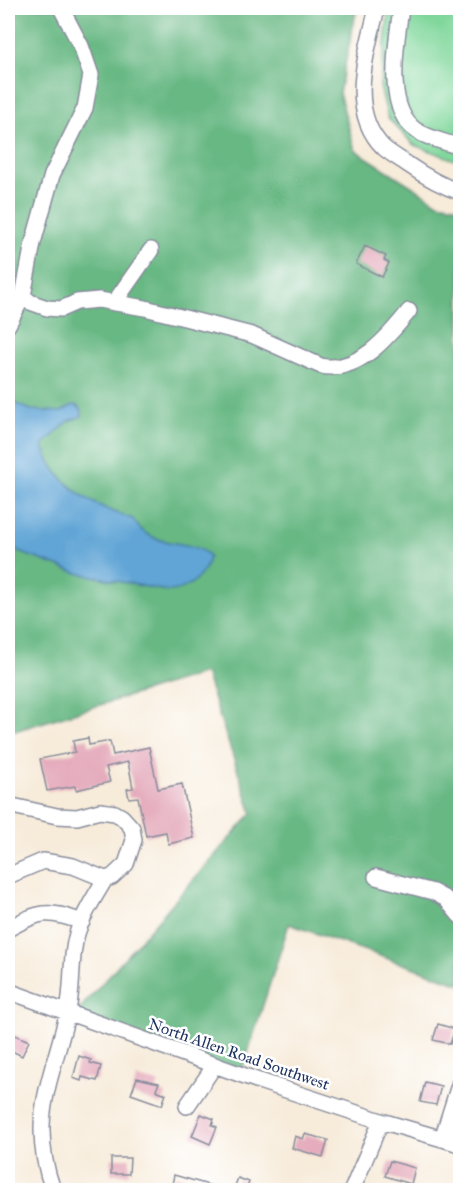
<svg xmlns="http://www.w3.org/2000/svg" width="468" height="1198" font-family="'IM FELL Great Primer',serif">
	<rect width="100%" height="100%" fill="#fff"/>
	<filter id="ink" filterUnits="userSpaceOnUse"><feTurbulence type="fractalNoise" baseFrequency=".0167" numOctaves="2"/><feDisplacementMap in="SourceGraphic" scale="12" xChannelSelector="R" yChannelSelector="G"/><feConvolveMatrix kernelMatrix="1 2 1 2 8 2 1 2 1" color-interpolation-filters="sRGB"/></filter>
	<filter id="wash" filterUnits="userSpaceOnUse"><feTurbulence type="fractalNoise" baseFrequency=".008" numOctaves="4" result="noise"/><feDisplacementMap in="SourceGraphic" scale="24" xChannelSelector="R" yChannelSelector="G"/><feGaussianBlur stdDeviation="1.35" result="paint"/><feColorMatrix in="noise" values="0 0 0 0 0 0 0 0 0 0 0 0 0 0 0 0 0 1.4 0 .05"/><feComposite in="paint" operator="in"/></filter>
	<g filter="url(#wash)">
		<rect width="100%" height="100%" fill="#f7ebd9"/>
		<path fill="#80d79b" stroke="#4e837c" stroke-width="1.5" d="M 389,8 L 460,8 L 460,162 L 414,145 L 388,118 L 380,86 Z"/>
		<path fill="#68b883" stroke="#427470" stroke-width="1.5" d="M 8,8 L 357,8 L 339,93 L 355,150 L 438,203 L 460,207 L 460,984 L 289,924 L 241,1074 L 71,1019 L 252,813 L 205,673 L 8,733 Z"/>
		<path fill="#61a5d6" stroke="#3e6a9a" stroke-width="1.5" d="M 8,390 L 17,404 L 31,410 L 61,412 L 73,405 L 78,406 L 82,411 L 82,416 L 69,421 L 43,445 C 54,485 96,507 133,519 C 151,552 192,536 209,556 C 207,575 186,592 167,591 L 77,573 L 22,553 L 8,546 Z"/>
		<g id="blocks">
			<path fill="#e5acbd" d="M 365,246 L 386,256 L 384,260 L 389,263 L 382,277 L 356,264 Z
				M 88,738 L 89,745 L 110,741 L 113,755 L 149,747 L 158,789 L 182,784 L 194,838 L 168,844 L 166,832 L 146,836 L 138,797 L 129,798 L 127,789 L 133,788 L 128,762 L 106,767 L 110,782 L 76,790 L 75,786 L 47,791 L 40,759 L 75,752 L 73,741 Z
				M 438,1024 L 455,1029 L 450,1044 L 433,1040 Z
				M 8,1032 L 29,1041 L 22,1056 L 8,1049 Z
				M 79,1056 L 91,1060 L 90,1063 L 101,1066 L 97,1081 L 82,1077 L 81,1081 L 73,1078 Z
				M 137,1078 L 159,1083 L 156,1090 L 166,1094 L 162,1105 L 131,1094 Z
				M 425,1082 L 441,1086 L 436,1105 L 420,1102 Z
				M 201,1114 L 214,1119 L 212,1125 L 217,1127 L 210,1144 L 192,1136 Z
				M 305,1134 L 328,1140 L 323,1157 L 292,1148 L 295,1136 L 303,1139 Z
				M 111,1158 L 130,1158 L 129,1174 L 111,1174 Z
				M 390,1161 L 415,1168 L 411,1184 L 385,1176 Z
				M 174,1175 L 219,1188 L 218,1191 L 171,1189 Z
				M 238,1178 L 249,1182 L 246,1191 L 233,1191 Z"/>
		</g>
	</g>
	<g filter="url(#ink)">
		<use href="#blocks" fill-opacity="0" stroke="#898d9c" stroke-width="1.5"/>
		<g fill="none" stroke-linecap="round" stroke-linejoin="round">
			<defs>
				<path id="minor" d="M 377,8 C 367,52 346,111 384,148 C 391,154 400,159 407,164 C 423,175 442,186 460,192
					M 401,8 C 397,41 383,109 417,131 C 430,139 446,142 460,147
					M 23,296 L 30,302 L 47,308 L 61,309 L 77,302 L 99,300 L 145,308 L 252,335 L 321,366 C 358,374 389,336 409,311
					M 114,303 L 151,250
					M 8,325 L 23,296 L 33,243 L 52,175 L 85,108 L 91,75 L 81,46 L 61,8
					M 8,805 L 57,816 L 77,817 L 100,811 L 115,813 L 122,817 L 132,828 L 134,840 L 126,864 L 112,877 L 105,879 L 73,866 L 43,861 L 8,876
					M 376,877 L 433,892 L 446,899 L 460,916
					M 8,929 C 40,911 47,909 82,922
					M 8,991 L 259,1081 L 381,1121 L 460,1144
					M 187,1106 L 215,1065
					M 442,1139 L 460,1082
					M 455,1143 L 460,1120
					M 53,1190 C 28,1119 51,1083 67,1015 C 74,989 69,953 79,928 C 85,911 96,895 105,879
					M 352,1190 L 381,1121"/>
			</defs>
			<use href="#minor" stroke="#898d9c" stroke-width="18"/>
			<use href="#minor" stroke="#fff" stroke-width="15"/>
		</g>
	</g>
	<g text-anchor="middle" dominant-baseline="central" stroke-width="5" stroke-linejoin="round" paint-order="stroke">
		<g font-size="16" fill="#1b2f5e" stroke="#fff">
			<text transform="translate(239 1054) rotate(19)">North Allen Road Southwest</text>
		</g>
	</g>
	<rect width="468" height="1198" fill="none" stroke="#fff" stroke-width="30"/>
</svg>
